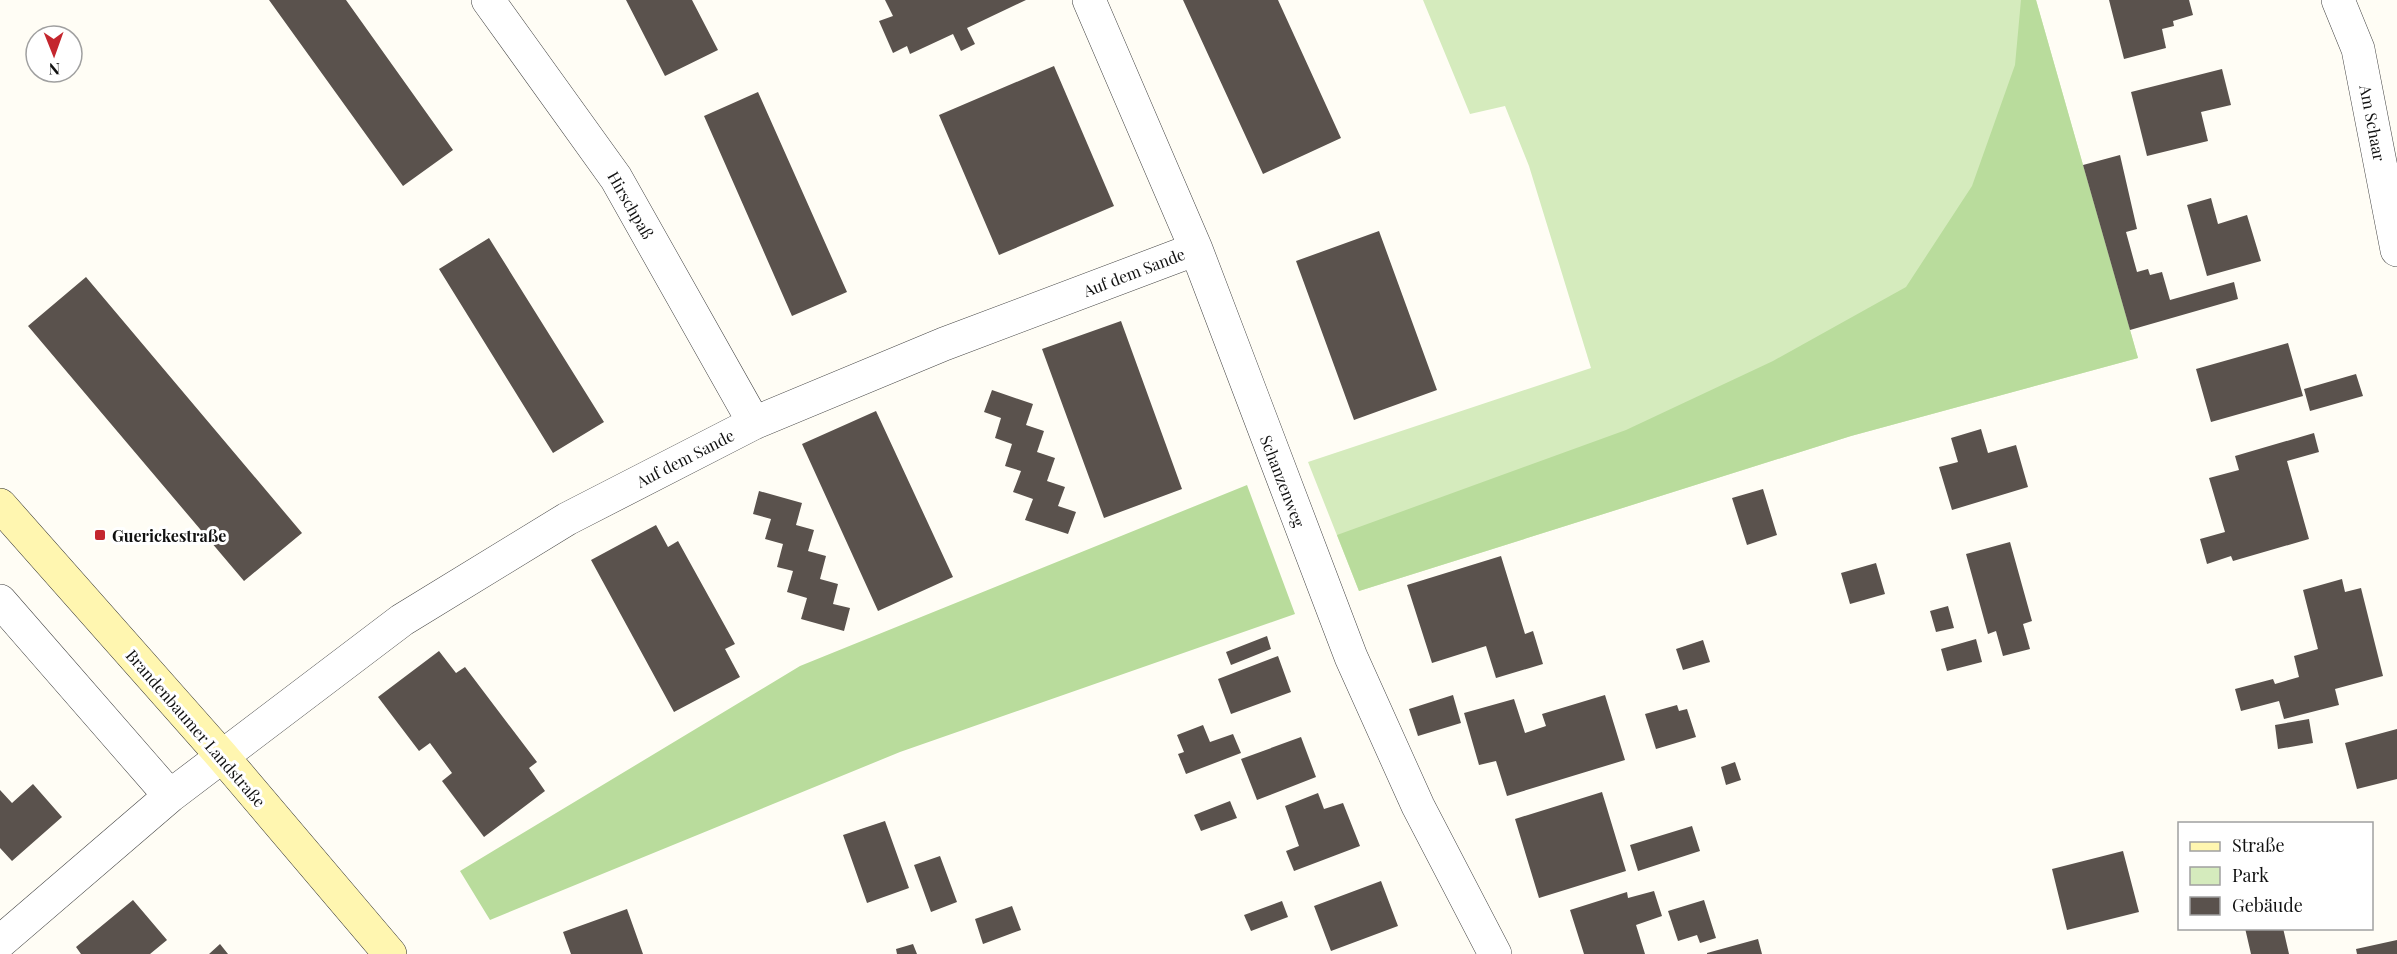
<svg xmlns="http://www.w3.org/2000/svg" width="2397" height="954" font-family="'Playfair Display',serif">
	<rect width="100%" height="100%" fill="#fffdf5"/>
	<path fill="#d5ebbd" d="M 1423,0 L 2036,0 L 2138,358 L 1851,436 L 1359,591 L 1308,462 L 1591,368 L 1529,166 L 1505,106 L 1470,114 Z"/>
	<path fill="#b9dc9c" d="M 2021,0 L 2036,0 L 2138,358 L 1851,436 L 1359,591 L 1337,535 L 1626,430 L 1773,361 L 1906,287 L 1972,186 L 2015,65 Z
		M 1247,485 L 1295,614 L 900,752 L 490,920 L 460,871 L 800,666 Z"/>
	<path fill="#5a524d" d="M 269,0 L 346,0 L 453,150 L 403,186 Z
		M 626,0 L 692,0 L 718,50 L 665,76 Z
		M 885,0 L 1026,0 L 967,28 L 975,44 L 961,51 L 953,34 L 910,54 L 907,46 L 893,53 L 879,21 L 893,16 Z
		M 1183,0 L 1278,0 L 1341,138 L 1263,174 Z
		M 2109,0 L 2189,0 L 2193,15 L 2173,21 L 2174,26 L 2162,29 L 2166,48 L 2124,59 Z
		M 1054,66 L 1114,206 L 999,255 L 939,115 Z
		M 2222,69 L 2231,105 L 2201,112 L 2208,141 L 2147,156 L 2131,92 Z
		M 758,92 L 847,292 L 792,316 L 704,116 Z
		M 2120,155 L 2137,229 L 2126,232 L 2137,272 L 2148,269 L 2150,275 L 2162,272 L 2170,300 L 2234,282 L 2238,299 L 2130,330 L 2083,165 Z
		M 2211,198 L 2218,224 L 2247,215 L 2261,261 L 2207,276 L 2187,205 Z
		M 1379,231 L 1437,390 L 1354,420 L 1296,261 Z
		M 489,238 L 604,422 L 553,453 L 439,269 Z
		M 86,277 L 302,533 L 244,581 L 28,326 Z
		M 1121,321 L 1182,489 L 1104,518 L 1042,349 Z
		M 2288,343 L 2303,396 L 2211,422 L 2196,369 Z
		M 2356,374 L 2363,396 L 2310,411 L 2304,389 Z
		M 992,390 L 1033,404 L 1026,425 L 1044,431 L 1037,452 L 1055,458 L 1047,481 L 1065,487 L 1058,506 L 1076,512 L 1068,534 L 1025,520 L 1033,499 L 1013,492 L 1021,471 L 1005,466 L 1012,444 L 995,438 L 1001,418 L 984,412 Z
		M 876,411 L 953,577 L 878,611 L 802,444 Z
		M 1981,429 L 1988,453 L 2016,445 L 2028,487 L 1952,510 L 1939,467 L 1958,462 L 1951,438 Z
		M 2314,433 L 2319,452 L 2287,461 L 2309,539 L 2233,561 L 2231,556 L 2207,564 L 2200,539 L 2225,532 L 2209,478 L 2239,470 L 2235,456 Z
		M 1763,489 L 1777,535 L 1747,545 L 1732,498 Z
		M 759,491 L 802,503 L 796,525 L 814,530 L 808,551 L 826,556 L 820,579 L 838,584 L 833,604 L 850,608 L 844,631 L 801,619 L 807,598 L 787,592 L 793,571 L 777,567 L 783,544 L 765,539 L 771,519 L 753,514 Z
		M 656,525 L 668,547 L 678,541 L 735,644 L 725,649 L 740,677 L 674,712 L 591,560 Z
		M 2010,542 L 2032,621 L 2023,624 L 2030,649 L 2003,656 L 1996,631 L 1988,634 L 1966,554 Z
		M 1501,556 L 1525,634 L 1533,631 L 1543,664 L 1496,678 L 1486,646 L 1432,663 L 1407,585 Z
		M 1876,563 L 1885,594 L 1850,604 L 1841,573 Z
		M 2342,579 L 2345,592 L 2361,588 L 2383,676 L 2335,689 L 2339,705 L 2284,719 L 2279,701 L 2241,711 L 2235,689 L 2273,679 L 2275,684 L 2299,677 L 2294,656 L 2318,649 L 2303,590 Z
		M 1948,606 L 1954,628 L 1936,632 L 1930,611 Z
		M 1267,636 L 1271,649 L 1231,665 L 1226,652 Z
		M 1976,639 L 1982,662 L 1947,671 L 1941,649 Z
		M 1703,640 L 1710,662 L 1683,670 L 1676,649 Z
		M 439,651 L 456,673 L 465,667 L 537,762 L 529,768 L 545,791 L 484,837 L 442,781 L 452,773 L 430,743 L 419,751 L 378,697 Z
		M 1278,656 L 1291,692 L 1231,714 L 1218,679 Z
		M 1453,695 L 1461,723 L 1418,736 L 1409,709 Z
		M 1605,695 L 1625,760 L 1507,796 L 1496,761 L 1479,765 L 1464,713 L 1514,699 L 1525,733 L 1546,726 L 1542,714 Z
		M 1677,705 L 1679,711 L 1687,709 L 1696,737 L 1656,749 L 1645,714 Z
		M 2309,719 L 2313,743 L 2278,749 L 2275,725 Z
		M 1203,725 L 1210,742 L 1233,734 L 1241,753 L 1186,774 L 1178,754 L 1184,752 L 1177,735 Z
		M 2397,729 L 2397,779 L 2357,789 L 2345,743 Z
		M 1301,737 L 1316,777 L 1257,800 L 1241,759 Z
		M 1735,762 L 1741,780 L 1726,785 L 1721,767 Z
		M 33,784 L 62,817 L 12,861 L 0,848 L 0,790 L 12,803 Z
		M 1602,792 L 1626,871 L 1539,898 L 1515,819 Z
		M 1318,793 L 1324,809 L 1343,803 L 1360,846 L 1294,871 L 1286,851 L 1299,846 L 1285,806 Z
		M 1230,801 L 1237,818 L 1201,831 L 1194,815 Z
		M 885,821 L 909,888 L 867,903 L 843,835 Z
		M 1692,826 L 1700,851 L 1638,871 L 1630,845 Z
		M 2123,851 L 2139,912 L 2067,930 L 2052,869 Z
		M 940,856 L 957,902 L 931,912 L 914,865 Z
		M 1381,881 L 1398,926 L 1331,951 L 1314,906 Z
		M 1654,891 L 1662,916 L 1636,925 L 1645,954 L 1584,954 L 1570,910 L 1627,892 L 1628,898 Z
		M 133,900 L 167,940 L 150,954 L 81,954 L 76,947 Z
		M 1704,900 L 1716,938 L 1700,943 L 1697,935 L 1678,941 L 1668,911 Z
		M 1282,901 L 1288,917 L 1251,931 L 1244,915 Z
		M 1012,906 L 1021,930 L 983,944 L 975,919 Z
		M 627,909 L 643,954 L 571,954 L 563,932 Z
		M 2245,928 L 2283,928 L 2289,954 L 2251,954 Z
		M 1758,939 L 1762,954 L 1707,954 L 1707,953 Z
		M 2397,940 L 2397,954 L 2357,954 L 2356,949 Z
		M 220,944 L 228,954 L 209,954 Z
		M 913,944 L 917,954 L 897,954 L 896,949 Z"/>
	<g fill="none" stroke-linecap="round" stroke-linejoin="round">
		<defs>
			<path id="minor" d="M 488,0 L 616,178 L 754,423
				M 1089,0 L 1196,249 L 1351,657 L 1418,806 L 1495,954
				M 2338,0 L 2358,49 L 2397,250
				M 0,601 L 170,796
				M 0,942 L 170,796 L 402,620 L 567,519 L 754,423 L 944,344 L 1196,249"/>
			<path id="secondary" d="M 0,505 L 222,756 L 390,954"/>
		</defs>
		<use href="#minor" stroke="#444" stroke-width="34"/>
		<use href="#secondary" stroke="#333" stroke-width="34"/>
		<use href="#minor" stroke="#fff" stroke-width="33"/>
		<use href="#secondary" stroke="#fff6b0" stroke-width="33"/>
	</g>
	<rect fill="#c4262e" stroke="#fff" stroke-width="2" x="94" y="529" width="12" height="12" rx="3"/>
	<g text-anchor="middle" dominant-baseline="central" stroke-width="6" stroke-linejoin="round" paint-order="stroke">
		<g font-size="16" fill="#111" stroke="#fff">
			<text transform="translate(2373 123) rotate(79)">Am Schaar</text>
			<text transform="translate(631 205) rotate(60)">Hirschpaß</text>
			<text transform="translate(1134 272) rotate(-21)">Auf dem Sande</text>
			<text transform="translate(685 458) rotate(-27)">Auf dem Sande</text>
			<text transform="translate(1283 481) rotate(69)">Schanzenweg</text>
			<text transform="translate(196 728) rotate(49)">Brandenbaumer Landstraße</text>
		</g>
		<g font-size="16" font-weight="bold" fill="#111" stroke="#fff" text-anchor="start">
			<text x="112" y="535">Guerickestraße</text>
		</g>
	</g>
	<rect x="2178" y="822" width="195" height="108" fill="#ffffff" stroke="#a0a0a0" stroke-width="1.5"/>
	<rect x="2190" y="842" width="30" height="9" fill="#fff6b0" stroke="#a0a0a0" stroke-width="1.5"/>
	<text x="2232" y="852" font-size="18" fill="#111111">Straße</text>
	<rect x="2190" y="867" width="30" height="18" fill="#d5ebbd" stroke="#a0a0a0" stroke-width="1.5"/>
	<text x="2232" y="882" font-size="18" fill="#111111">Park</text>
	<rect x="2190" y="897" width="30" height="18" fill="#5a524d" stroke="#a0a0a0" stroke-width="1.5"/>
	<text x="2232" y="912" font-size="18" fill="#111111">Gebäude</text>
	<g transform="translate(54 54) rotate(179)"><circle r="28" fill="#ffffff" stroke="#a0a0a0" stroke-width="1.5"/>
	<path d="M0-4.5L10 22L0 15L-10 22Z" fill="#c4262e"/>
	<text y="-9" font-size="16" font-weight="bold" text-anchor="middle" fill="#111111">N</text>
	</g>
</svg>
